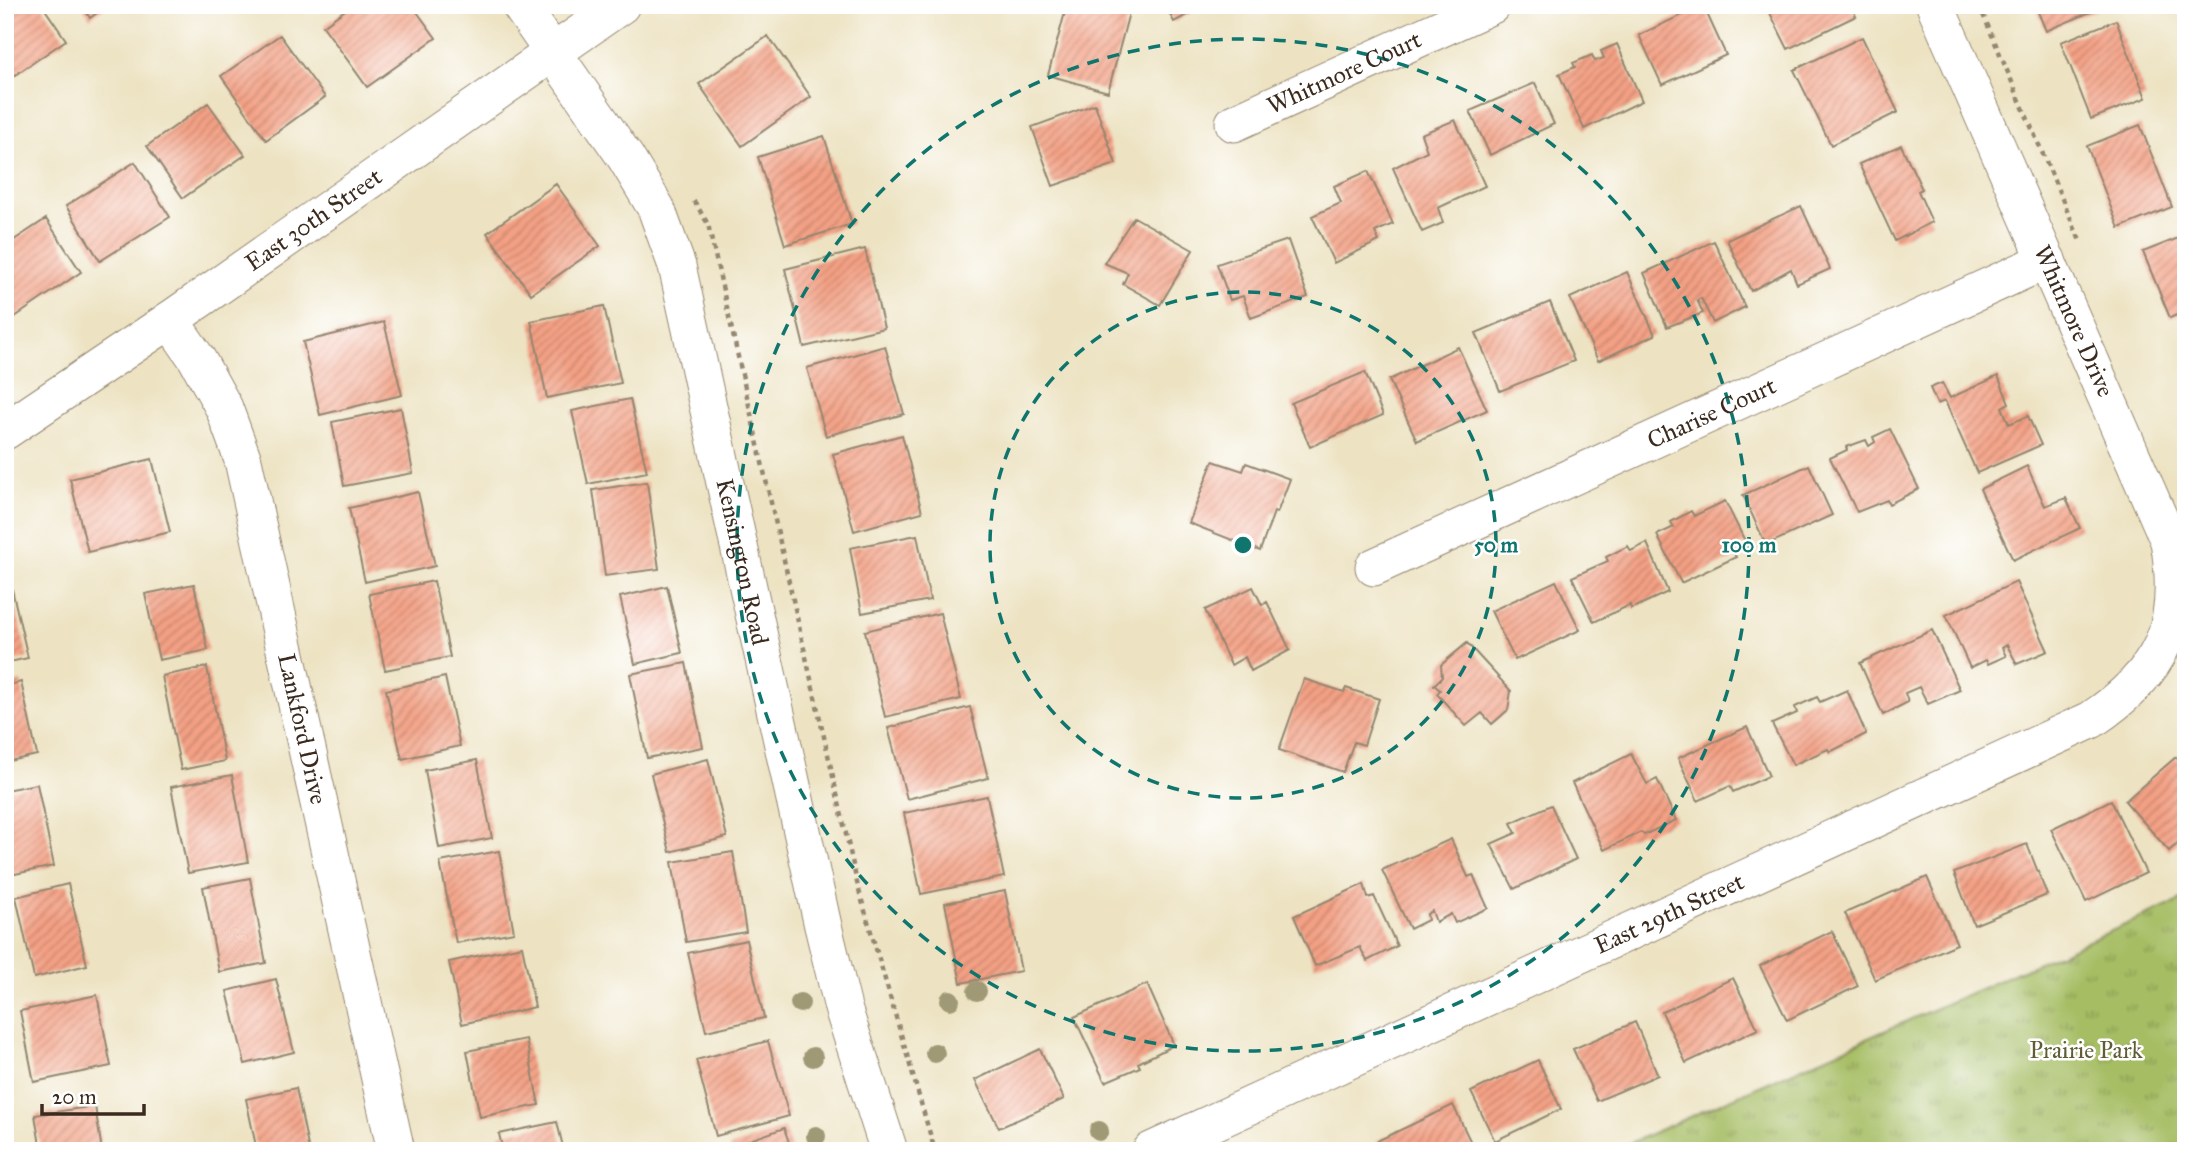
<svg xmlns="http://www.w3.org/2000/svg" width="2191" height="1156" font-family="'IM FELL Great Primer',serif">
	<defs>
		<pattern id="park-tufts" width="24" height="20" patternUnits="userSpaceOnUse" patternTransform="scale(1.75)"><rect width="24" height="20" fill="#a6bd63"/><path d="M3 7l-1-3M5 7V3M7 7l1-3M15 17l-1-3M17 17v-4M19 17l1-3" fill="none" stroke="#889a51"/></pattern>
		<pattern id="building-hatch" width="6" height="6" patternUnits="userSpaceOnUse" patternTransform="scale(1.75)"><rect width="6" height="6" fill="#f4a185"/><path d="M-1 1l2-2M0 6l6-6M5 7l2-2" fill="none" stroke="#c7836c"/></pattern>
	</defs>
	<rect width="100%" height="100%" fill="#fff"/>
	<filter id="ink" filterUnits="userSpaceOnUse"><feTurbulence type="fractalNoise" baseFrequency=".0143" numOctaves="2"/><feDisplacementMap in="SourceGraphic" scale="14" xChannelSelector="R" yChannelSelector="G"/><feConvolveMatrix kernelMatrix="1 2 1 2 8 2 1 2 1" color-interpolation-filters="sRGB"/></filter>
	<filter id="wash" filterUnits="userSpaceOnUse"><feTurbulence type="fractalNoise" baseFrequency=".00686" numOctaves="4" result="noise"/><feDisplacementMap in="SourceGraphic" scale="28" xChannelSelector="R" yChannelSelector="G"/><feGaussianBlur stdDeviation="1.57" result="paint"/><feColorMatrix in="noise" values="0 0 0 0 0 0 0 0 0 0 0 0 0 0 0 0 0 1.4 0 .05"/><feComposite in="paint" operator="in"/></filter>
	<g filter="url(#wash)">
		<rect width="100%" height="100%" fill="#ede3c3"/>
		<path fill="url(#park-tufts)" stroke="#707440" stroke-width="2" d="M 2186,898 L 2186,1151 L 1612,1151 Z"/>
		<g id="blocks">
			<path fill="url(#building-hatch)" d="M 5,5 L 42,5 L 66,40 L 5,82 Z
				M 82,5 L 108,5 L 90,18 Z
				M 352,5 L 412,5 L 436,38 L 367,87 L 323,26 Z
				M 1067,5 L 1131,5 L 1108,92 L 1048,75 Z
				M 1165,5 L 1206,5 L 1174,22 Z
				M 1703,5 L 1726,55 L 1662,85 L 1639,35 Z
				M 1766,5 L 1850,5 L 1856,16 L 1788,49 Z
				M 2035,5 L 2097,5 L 2098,9 L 2046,31 Z
				M 2116,20 L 2146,98 L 2091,119 L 2061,42 Z
				M 280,35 L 325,97 L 266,140 L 221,76 Z
				M 768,36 L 811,97 L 742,146 L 699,84 Z
				M 1862,37 L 1898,112 L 1831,145 L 1794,70 Z
				M 1617,44 L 1642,101 L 1584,129 L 1559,74 L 1575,67 L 1573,63 L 1592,55 L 1595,61 L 1604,58 L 1601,51 Z
				M 1535,83 L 1554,124 L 1490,155 L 1470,111 Z
				M 208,103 L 245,155 L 183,198 L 147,146 Z
				M 1095,104 L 1116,164 L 1053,186 L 1032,127 Z
				M 1455,120 L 1485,186 L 1438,208 L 1443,223 L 1422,232 L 1393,168 L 1427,151 L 1421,134 Z
				M 2140,125 L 2172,207 L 2119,228 L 2087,146 Z
				M 824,136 L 852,224 L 785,245 L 758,157 Z
				M 1901,145 L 1922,189 L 1918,191 L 1932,222 L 1895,241 L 1859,164 Z
				M 135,162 L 170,217 L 100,261 L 66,206 Z
				M 1368,171 L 1393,224 L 1375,232 L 1379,241 L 1334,263 L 1312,216 L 1341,203 L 1334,186 Z
				M 556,184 L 600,246 L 531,294 L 487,233 Z
				M 1801,206 L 1830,269 L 1797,284 L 1791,269 L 1751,291 L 1727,240 Z
				M 1134,217 L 1193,250 L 1160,305 L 1123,284 L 1128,273 L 1104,263 Z
				M 46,219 L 81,272 L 12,319 L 5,310 L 5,246 Z
				M 2186,235 L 2186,311 L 2170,318 L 2143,252 Z
				M 1288,240 L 1308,297 L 1251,318 L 1243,296 L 1230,300 L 1217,264 Z
				M 1714,241 L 1745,307 L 1713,323 L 1701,298 L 1697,300 L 1703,313 L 1667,327 L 1644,273 Z
				M 865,249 L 884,328 L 804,347 L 785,269 Z
				M 1627,272 L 1655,335 L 1598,361 L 1570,298 Z
				M 1550,302 L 1574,361 L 1500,391 L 1476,333 Z
				M 604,306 L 621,383 L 547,398 L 531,321 Z
				M 384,322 L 402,395 L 320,415 L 303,342 Z
				M 885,346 L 904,414 L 826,436 L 807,368 Z
				M 1458,347 L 1487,410 L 1417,441 L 1389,380 Z
				M 1365,372 L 1383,415 L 1310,447 L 1291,403 Z
				M 1998,376 L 2009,403 L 2002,407 L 2009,424 L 2028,416 L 2041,445 L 1977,473 L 1945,401 L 1937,404 L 1930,388 L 1942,383 L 1950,398 Z
				M 630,399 L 647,472 L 588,484 L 572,411 Z
				M 401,408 L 413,473 L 344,486 L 332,422 Z
				M 1890,429 L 1919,489 L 1889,504 L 1887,500 L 1857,512 L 1830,458 L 1847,450 L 1846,447 L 1866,440 L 1869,446 L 1875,442 L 1873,437 Z
				M 902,435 L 922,512 L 854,531 L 833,454 Z
				M 152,459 L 170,532 L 88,552 L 70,479 Z
				M 1213,461 L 1243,471 L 1246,463 L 1290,479 L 1277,513 L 1274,512 L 1260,551 L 1189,523 Z
				M 1809,465 L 1832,515 L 1766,545 L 1743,495 Z
				M 2027,466 L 2045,506 L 2066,498 L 2080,528 L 2013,560 L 1980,489 Z
				M 647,482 L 659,569 L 605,576 L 593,490 Z
				M 418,492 L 435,566 L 365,582 L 349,508 Z
				M 1725,501 L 1746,543 L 1732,550 L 1736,557 L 1681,583 L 1657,535 L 1674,527 L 1671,522 L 1691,511 L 1694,516 Z
				M 917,535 L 930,600 L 862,613 L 850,548 Z
				M 1647,543 L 1668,592 L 1631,609 L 1630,605 L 1594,622 L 1572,577 L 1608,561 L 1606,557 L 1628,546 L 1631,551 Z
				M 434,581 L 450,657 L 385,670 L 369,594 Z
				M 1556,581 L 1580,630 L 1515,660 L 1491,611 Z
				M 2016,582 L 2048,651 L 2017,664 L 2007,645 L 2002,648 L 2006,656 L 1988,664 L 1986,660 L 1970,668 L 1946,615 Z
				M 194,584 L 208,650 L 159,660 L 145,594 Z
				M 11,585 L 28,658 L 5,663 L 5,586 Z
				M 667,586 L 682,653 L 635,664 L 620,597 Z
				M 1253,587 L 1262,605 L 1267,602 L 1290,650 L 1251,671 L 1245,657 L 1231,665 L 1205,610 Z
				M 940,613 L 961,699 L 885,717 L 865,631 Z
				M 1932,630 L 1960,690 L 1928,704 L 1919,687 L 1905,693 L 1908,702 L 1883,715 L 1860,663 Z
				M 1467,643 L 1511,691 L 1508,710 L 1492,724 L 1482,713 L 1466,726 L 1437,694 L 1440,690 L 1434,685 L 1442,677 L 1441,665 Z
				M 686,663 L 703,747 L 647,758 L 630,674 Z
				M 207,667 L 225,761 L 181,770 L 162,676 Z
				M 445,677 L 460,746 L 402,759 L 386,690 Z
				M 1304,679 L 1344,692 L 1346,688 L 1379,699 L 1364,745 L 1354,742 L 1343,772 L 1279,750 Z
				M 21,682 L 37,755 L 5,762 L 5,686 Z
				M 1847,690 L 1866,734 L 1830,752 L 1828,749 L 1793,765 L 1772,724 L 1797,713 L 1795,707 L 1817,697 L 1820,702 Z
				M 970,707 L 988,778 L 907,799 L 888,728 Z
				M 1747,727 L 1769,776 L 1733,792 L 1730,786 L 1698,801 L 1678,758 Z
				M 1631,754 L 1647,784 L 1657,779 L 1676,820 L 1644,835 L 1641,832 L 1604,850 L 1572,783 Z
				M 2176,757 L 2186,768 L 2186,836 L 2169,851 L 2125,801 Z
				M 708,759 L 727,837 L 670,852 L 651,774 Z
				M 477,760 L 492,838 L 439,848 L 425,770 Z
				M 232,775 L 248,862 L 188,873 L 171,787 Z
				M 37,784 L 54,866 L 5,876 L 5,790 Z
				M 987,796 L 1004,877 L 921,894 L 904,813 Z
				M 2111,800 L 2146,873 L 2086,902 L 2051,829 Z
				M 1551,805 L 1576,859 L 1514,889 L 1491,844 L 1516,833 L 1511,823 Z
				M 1451,839 L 1468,877 L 1473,875 L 1488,908 L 1455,923 L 1451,914 L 1436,922 L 1432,911 L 1427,914 L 1428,920 L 1410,929 L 1382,870 Z
				M 2027,844 L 2047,895 L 1974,925 L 1954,873 Z
				M 499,851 L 514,932 L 456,943 L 440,862 Z
				M 733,852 L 746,932 L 686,942 L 672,862 Z
				M 1927,877 L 1957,944 L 1875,980 L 1845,913 Z
				M 250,878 L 266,963 L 219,972 L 203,887 Z
				M 68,884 L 87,965 L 34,978 L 16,897 Z
				M 1364,884 L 1368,898 L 1374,896 L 1397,946 L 1367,961 L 1360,947 L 1315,966 L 1294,916 Z
				M 1005,891 L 1021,971 L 961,983 L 945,903 Z
				M 1832,931 L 1858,986 L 1787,1020 L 1760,966 Z
				M 746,940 L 764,1018 L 706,1031 L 688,953 Z
				M 522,946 L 535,1007 L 462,1024 L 449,962 Z
				M 1733,978 L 1758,1029 L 1686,1063 L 1662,1012 Z
				M 276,979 L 294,1052 L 245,1064 L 227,991 Z
				M 1147,984 L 1174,1045 L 1138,1063 L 1140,1067 L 1105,1082 L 1074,1017 Z
				M 97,995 L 111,1066 L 34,1082 L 20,1011 Z
				M 1635,1022 L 1658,1075 L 1597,1101 L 1573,1049 Z
				M 526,1039 L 539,1105 L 480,1117 L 467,1051 Z
				M 768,1041 L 789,1116 L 716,1136 L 696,1060 Z
				M 1040,1049 L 1064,1099 L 999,1128 L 975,1080 Z
				M 1538,1060 L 1561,1109 L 1495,1141 L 1471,1092 Z
				M 296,1088 L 309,1151 L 257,1151 L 246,1099 Z
				M 1453,1105 L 1475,1151 L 1382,1151 L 1377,1141 Z
				M 95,1106 L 102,1151 L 41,1151 L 35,1115 Z
				M 557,1122 L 564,1151 L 503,1151 L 499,1134 Z
				M 784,1128 L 792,1151 L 731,1151 L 730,1147 Z"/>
		</g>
	</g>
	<g filter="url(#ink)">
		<use href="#blocks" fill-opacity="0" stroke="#948670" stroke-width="2"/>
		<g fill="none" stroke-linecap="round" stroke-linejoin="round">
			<defs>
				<g id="minor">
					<path id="s1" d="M 520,5 L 626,158 L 656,208 L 677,266 L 823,926 L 843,1008 L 889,1151"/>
					<path id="s2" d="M 1234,123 L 1492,5"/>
					<path id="s3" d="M 170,320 L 197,359 L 224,408 L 243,460 L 396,1151"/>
					<path id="s4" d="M 5,431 L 170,320 L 621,5"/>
					<path id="s5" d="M 1374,567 L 2047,260"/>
					<path id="s6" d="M 1151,1151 L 2091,720 C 2162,673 2184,626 2169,541 L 1935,5"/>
				</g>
			</defs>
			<use href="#minor" stroke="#948670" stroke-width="39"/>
			<path stroke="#948670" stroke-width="4.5" stroke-dasharray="5 5" stroke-linecap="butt" d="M 1979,5 L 2081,243
				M 694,201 L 708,224 L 858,887 L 935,1151"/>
			<use href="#minor" stroke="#fff" stroke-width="37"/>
		</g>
		<g fill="#9f9975">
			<circle cx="977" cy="991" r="10"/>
			<circle cx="950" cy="1000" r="10"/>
			<circle cx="800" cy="1003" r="10"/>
			<circle cx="935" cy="1053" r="10"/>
			<circle cx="813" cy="1057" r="10"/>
			<circle cx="1099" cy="1131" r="10"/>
			<circle cx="816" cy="1136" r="10"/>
		</g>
	</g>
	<g fill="none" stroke="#0f766e" stroke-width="3.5" stroke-dasharray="12 9">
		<circle cx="1243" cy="545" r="253"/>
		<circle cx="1243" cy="545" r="506"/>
	</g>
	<g text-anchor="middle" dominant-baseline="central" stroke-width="5" stroke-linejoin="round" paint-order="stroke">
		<g font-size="24" fill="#3b2a1e" stroke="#fff">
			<text stroke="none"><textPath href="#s2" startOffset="121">Whitmore Court</textPath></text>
			<text stroke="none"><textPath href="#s4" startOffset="374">East 30th Street</textPath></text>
			<text transform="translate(2074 321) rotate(66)">Whitmore Drive</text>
			<text stroke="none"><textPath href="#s5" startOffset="371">Charise Court</textPath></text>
			<text stroke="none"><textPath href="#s1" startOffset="609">Kensington Road</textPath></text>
			<text stroke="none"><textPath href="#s3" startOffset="434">Lankford Drive</textPath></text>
			<text stroke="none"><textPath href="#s6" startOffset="570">East 29th Street</textPath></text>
		</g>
		<g font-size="24" fill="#605d36" stroke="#fff">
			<text x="2086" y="1050">Prairie Park</text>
		</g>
	</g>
	<circle cx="1243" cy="545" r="10" fill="#0f766e" stroke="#fff" stroke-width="3.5"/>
	<g font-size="21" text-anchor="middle" font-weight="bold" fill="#0f766e" stroke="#fff" stroke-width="5" stroke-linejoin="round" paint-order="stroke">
		<text x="1496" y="552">50 m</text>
		<text x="1749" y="552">100 m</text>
	</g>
	<rect width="2191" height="1156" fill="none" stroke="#fff" stroke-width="28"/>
	<path d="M42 1104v10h102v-10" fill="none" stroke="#3b2a1e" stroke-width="3.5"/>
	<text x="52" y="1104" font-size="21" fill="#3b2a1e" stroke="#ffffff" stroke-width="5" paint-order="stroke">20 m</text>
</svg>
